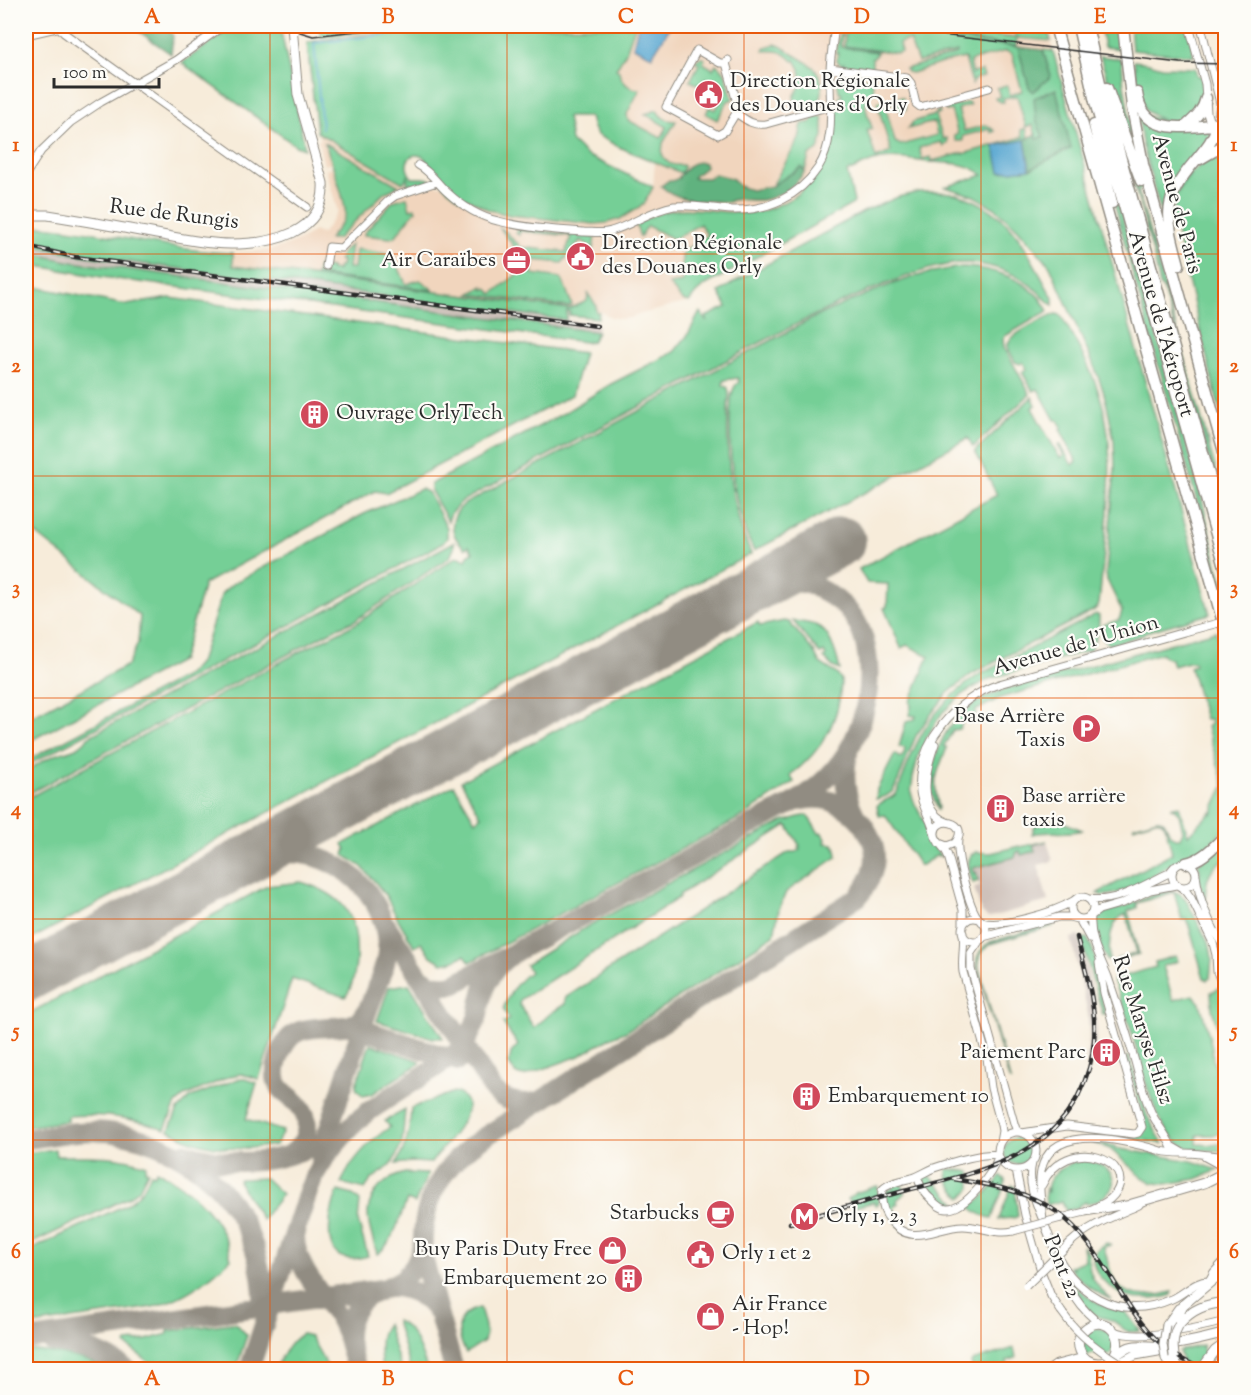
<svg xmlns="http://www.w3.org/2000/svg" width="1251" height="1395" font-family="'Sorts Mill Goudy',serif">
	<rect width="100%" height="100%" fill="#fdfcf7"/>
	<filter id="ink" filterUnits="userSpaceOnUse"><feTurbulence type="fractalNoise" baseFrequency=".0167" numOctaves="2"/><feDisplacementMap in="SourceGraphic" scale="12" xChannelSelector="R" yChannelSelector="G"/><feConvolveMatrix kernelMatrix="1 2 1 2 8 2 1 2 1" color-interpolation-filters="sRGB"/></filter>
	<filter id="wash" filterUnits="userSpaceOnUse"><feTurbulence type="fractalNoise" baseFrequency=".008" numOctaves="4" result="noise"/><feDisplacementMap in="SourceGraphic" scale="24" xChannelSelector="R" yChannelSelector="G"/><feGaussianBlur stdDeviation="1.35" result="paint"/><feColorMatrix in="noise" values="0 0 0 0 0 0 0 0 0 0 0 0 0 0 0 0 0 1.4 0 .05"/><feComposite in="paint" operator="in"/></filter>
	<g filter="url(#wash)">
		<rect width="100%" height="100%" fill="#f7ecda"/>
		<path fill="#f1d5bd" d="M 636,26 L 1047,26 L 1061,83 L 1103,231 L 969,168 L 958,165 L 946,163 L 927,163 L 904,159 L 890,158 L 875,161 L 847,172 L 746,263 L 704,286 L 696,293 L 689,302 L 641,314 L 630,318 L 622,319 L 611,317 L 601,312 L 232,266 L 233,253 L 269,250 L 289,245 L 307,236 L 314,231 L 322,234 L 338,212 L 326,169 L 334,167 L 332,163 L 324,165 L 318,141 L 321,139 L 317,132 L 405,183 L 454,186 L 653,187 L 655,162 L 597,135 L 593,128 L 590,117 L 628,48 Z"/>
		<path fill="#cec1ba" d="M 26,244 L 77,255 L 598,324 L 597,332 L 72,262 L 26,252 Z
			M 1047,841 L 1053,861 L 1038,865 L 1048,901 L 988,918 L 982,912 L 980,908 L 974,888 L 980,886 L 978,881 L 973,883 L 968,864 Z
			M 1079,936 L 1089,978 L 1096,1018 L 1097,1034 L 1093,1063 L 1086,1061 L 1089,1039 L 1088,1014 L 1071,938 Z"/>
		<path fill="#75cf96" stroke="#507d60" stroke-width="1.5" fill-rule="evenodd" d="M 234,26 L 280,26 L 305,149 L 296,146 L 182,63 Z
			M 350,26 L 415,26 L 321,37 L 320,29 Z
			M 436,26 L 635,26 L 626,52 L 616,69 L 619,71 C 620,81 630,90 640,89 L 627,114 L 628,120 L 661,138 L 667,127 L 645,114 L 657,110 C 660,118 668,121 676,121 L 663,143 L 662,154 C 667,164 672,166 683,165 L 684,167 L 681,173 L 619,147 L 597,135 L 593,128 L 590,117 L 567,117 L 571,141 L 586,155 L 653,187 L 644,204 L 620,219 L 606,223 L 594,224 L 510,215 L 489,210 L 467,198 L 462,200 L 446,188 L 424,157 C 407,149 402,167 412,178 L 423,178 L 429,179 L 430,182 L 426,184 L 423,182 L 409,186 L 407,185 L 408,176 L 403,183 L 317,132 L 307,43 L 314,41 Z
			M 849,26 L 913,26 L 1016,38 L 1013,29 L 1013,26 L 1047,26 L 1051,41 L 1017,38 L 1016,46 Z
			M 1100,26 L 1119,26 L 1121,49 L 1104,47 Z
			M 1130,26 L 1187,26 L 1194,56 L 1132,50 Z
			M 846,27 L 1018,47 L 1029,87 L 1049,78 L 1050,74 L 1043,50 L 1053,51 L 1210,614 L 1145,632 L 1142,635 L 1110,645 L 1103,638 L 1103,625 L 1119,620 L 1122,611 L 1107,580 L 1106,573 L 1115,468 L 1114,441 L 1109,414 L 1103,390 L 1094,366 L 1050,266 L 1018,229 L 995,208 L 974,196 L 945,187 L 983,175 C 967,162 949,163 929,162 C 913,161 899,156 882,159 C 871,160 858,168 847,172 L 854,202 L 853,204 L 704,286 L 696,293 L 689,302 L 682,300 L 669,284 L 683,282 L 682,255 L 684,251 L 707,235 L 700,224 L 674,239 L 647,226 L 640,237 L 636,225 C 650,215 671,208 688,209 C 712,209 734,215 758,212 C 770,210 781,204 792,198 C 803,191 817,177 823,165 C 832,148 832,129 837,111 L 839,111 L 839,97 L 842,96 L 841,92 L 839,92 L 837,80 L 846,76 L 872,79 L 874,91 C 859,102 868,113 872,128 L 867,130 L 876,158 L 891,152 L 877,102 L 901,97 L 903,97 L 906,109 L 900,111 L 897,101 L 885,105 L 895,142 L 901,145 L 937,135 L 934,122 L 908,129 L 913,122 L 932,116 L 939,110 L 940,113 L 935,115 L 943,139 L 947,138 L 947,143 L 943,146 L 941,142 L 919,148 L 922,159 L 931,157 L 932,161 L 963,153 L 963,154 L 1023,137 L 1021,130 L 1026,128 L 1028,137 L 1025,140 L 994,146 L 1001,172 L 1030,169 L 1071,148 L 1036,120 L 1044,137 L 1037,140 L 1033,125 L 1026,127 L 1017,96 L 1003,98 L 1004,102 L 1001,102 L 996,100 L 995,98 L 1000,97 L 997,88 L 1007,85 L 1010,95 L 1022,91 L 1012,54 L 1006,51 L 970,61 L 972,73 L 982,71 L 984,76 L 975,79 L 972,84 L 965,58 L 942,63 L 912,73 L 907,72 L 905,69 L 957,54 L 957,52 L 918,62 L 909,40 L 899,43 L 901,52 L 897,53 L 844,46 Z
			M 839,34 L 842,34 L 841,47 L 877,52 L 876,56 L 872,58 L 872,68 L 869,69 L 866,66 L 859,65 L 855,68 L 844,67 L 844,63 L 843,63 L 843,65 L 839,63 L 837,60 L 838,53 L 836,53 Z
			M 775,44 C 783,46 789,52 796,56 C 810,64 821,69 822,87 C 822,93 822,96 820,101 L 796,108 L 794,97 L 800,86 L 801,78 L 800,69 L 795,60 L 793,61 C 784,51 776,50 764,51 L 765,47 Z
			M 1100,56 L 1122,59 L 1123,78 L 1132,134 L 1128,135 L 1112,95 Z
			M 701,57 L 705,59 L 703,63 L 713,69 L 716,64 L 724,71 L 726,75 L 733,99 L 728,101 L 717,120 L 706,114 L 709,107 L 715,110 L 722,99 L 722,97 L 725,89 L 706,78 L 700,85 L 690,81 L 699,64 L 695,61 Z
			M 1134,61 L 1149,63 L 1162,67 L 1195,68 L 1197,76 L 1201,76 L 1204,96 L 1187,122 L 1171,125 L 1146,111 L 1138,89 Z
			M 968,102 L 970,105 L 958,109 L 964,131 L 987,125 L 995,131 L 991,133 L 990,129 L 963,136 L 963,141 L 956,141 L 954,136 L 958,134 L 951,110 L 946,111 L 946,108 Z
			M 1137,106 L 1143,116 L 1208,129 L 1211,132 L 1166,216 L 1162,217 L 1142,143 Z
			M 815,116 L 822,117 L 823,120 L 823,136 L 818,150 L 809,156 L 805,171 L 801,168 L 772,186 L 799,139 L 802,124 L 811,122 Z
			M 325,143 L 399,186 L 384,193 L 337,239 L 329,239 C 334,232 343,224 345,215 C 348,208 329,154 325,143 Z
			M 1225,148 L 1225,432 L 1173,219 C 1174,211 1174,203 1177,195 C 1185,175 1207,158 1225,148 Z
			M 1128,151 L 1128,165 L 1135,176 L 1135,167 L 1142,189 L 1138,191 L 1225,503 L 1225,517 L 1180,354 L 1175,330 L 1163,289 L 1160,286 L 1153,253 L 1133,180 L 1123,153 Z
			M 1110,170 L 1130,245 L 1135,269 L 1144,291 L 1202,499 L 1218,568 L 1225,587 L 1225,601 L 1132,271 L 1110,186 Z
			M 919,192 C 931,192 944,191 956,194 C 980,200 1005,217 1019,238 C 1032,257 1041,278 1053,298 L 1053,305 C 1045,300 1040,293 1033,287 C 1015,273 992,265 970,263 C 946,262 921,271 899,279 C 827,305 766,340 699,375 C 620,417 541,459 462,501 L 451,513 L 448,521 L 431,491 L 431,484 L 564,413 L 611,384 L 674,352 L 687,336 L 700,312 L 706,321 L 707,320 L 706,317 L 727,307 L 719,292 L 738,280 L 865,211 L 898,197 Z
			M 407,197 L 410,209 L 415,208 L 416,210 L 395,237 L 390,238 L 364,235 L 364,233 L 393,201 Z
			M 42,226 C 106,231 168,251 233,253 L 233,266 L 569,309 L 587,301 L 588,294 L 596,305 L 596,312 L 599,312 L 598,318 L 569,315 L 570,312 L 567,311 L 566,320 L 77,255 L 26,244 L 26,227 Z
			M 500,228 C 508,230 511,241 519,244 L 519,247 L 566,252 L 571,236 L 520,231 L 519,235 L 516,233 L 518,228 L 595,237 L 593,249 L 581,240 L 562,263 L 534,260 L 532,272 L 533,274 L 561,278 L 563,281 L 572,305 L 568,307 L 470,294 L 483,286 L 484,290 L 487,288 L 492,294 L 525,268 L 526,262 Z
			M 351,244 L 348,268 L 354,268 L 356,249 L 393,255 L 406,284 L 420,280 L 434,290 L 316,275 L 318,266 L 331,268 L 331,270 L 337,271 L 338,267 L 341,267 L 342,261 L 339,260 C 340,253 346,249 351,244 Z
			M 26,252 L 72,262 L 597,332 L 592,342 L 584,342 L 102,277 L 26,264 Z
			M 963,267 C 994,268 1033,280 1048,311 L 1005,336 L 1003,340 L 1004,347 L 1030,394 L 973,447 L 968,438 L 754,551 C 734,514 729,459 730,417 C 731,406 729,389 739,382 L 738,378 L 724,380 L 723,385 L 728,388 L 729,393 C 725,447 728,503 751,554 L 26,942 L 26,799 L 299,652 L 355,624 L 456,557 L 460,557 L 466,560 L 468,555 L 473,552 L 469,546 L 465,548 C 448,534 449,518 464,504 L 815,317 C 862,296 911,272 963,267 Z
			M 26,285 L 126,305 L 170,298 L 584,353 L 572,395 L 386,493 L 375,491 L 204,584 L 182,660 L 26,743 L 26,719 L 128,665 L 138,643 L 140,616 L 26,526 Z
			M 1056,314 L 1060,315 L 1063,319 C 1079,347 1095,375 1103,407 C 1112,441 1110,477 1108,512 C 1105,543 1102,573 1099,604 L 1097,608 L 1094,610 L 972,674 L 948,693 L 928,718 L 916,736 L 908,755 L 899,779 L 893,791 L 886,796 L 876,799 L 877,789 L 895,754 L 901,758 L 904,754 L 905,748 L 899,747 L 906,722 L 915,719 L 916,716 L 909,715 L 911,706 L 910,702 L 929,656 L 907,645 L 901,648 L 884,608 L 887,607 L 888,584 L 867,583 L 859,569 L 997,495 L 975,451 L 1032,397 L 1036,405 L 1032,408 L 1060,458 L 1064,456 L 1058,445 L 1060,444 L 1072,465 L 1077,462 L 1060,429 L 1062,427 L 1058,420 L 1055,420 L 1038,389 L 1033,391 L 1022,372 L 1027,369 L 1023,362 L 1020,364 L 1015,362 C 1013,357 1007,350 1008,344 C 1009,335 1043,319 1052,315 Z
			M 421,489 L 428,492 L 447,528 L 447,538 L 443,543 L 26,766 L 26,761 L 189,674 L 201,660 L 222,593 L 232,584 L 364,514 Z
			M 454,542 L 454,548 L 450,557 L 354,621 L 335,629 L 26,795 L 26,771 C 35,766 45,759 55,755 C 66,751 82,749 88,737 Z
			M 1096,614 L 1099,616 C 1099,634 1097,635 1090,650 L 989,679 L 964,693 L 942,713 L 928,735 L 919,754 L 913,777 L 911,793 L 915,804 L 927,827 L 928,836 L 932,846 L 941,856 L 936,856 L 920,866 L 885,815 L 879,816 L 877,806 C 883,799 892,800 897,792 C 904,775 910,756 919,739 C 932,714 954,692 977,676 Z
			M 784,621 L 789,622 L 814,652 L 820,663 L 837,674 L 841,679 C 841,719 822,752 790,775 L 794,782 L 743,816 L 470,962 L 465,955 L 453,961 L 442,963 L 431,956 L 421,943 L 414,946 L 396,916 L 386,896 L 376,883 L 362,867 L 344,855 L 346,849 L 343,844 L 454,785 L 475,821 L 481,816 L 461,781 L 758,622 L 760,626 Z
			M 793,621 C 801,622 811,623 818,626 C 831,634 837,656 840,670 L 833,667 L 824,658 L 826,656 L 824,652 L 820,654 Z
			M 1216,631 L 1225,667 L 1225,829 C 1215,841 1202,850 1187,857 C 1183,859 1178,859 1174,862 C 1153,877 1128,893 1102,896 L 1100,894 L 1096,894 L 1172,853 L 1165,825 L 1161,821 L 1155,820 L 1133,827 L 1134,826 L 1157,819 C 1167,819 1166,829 1171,836 L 1176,838 L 1180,838 L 1183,831 L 1179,814 L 1175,809 L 1170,808 L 1179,806 L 1188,835 L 1211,812 L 1212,814 L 1214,811 L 1214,808 L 1224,786 L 1207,727 L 1211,723 L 1210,719 L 1205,719 L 1190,667 L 1195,665 L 1194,662 L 1189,662 L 1173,666 L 1171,659 L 1164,656 L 1162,653 L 1000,698 L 975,711 L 976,715 L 972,716 L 969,715 L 965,717 L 959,729 L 953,730 L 944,746 L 947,748 C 936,774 932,781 939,808 L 938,810 L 932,794 L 931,784 L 933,784 L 933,776 L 932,777 C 937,730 965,701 1010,688 Z
			M 807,815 L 819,833 L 821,832 L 826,839 L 825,843 L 833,844 L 836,848 L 837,857 L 786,892 L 779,909 L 774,935 L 627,1031 L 612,1037 L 579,1056 L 524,1076 L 519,1075 L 515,1073 L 509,1063 L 511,1053 L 518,1045 L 503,1023 L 509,1019 L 503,1009 C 509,994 516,982 530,972 L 526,965 L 588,926 L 786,820 L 788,821 L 795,818 ZM 787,825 L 800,846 L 798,847 L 800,850 L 796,852 L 789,852 L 565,998 L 565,1004 L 551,1013 L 534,1028 L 519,1004 L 521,999 L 680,897 L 679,895 Z
			M 1056,820 L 1058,820 L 1082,830 C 1065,835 1049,830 1032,834 L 1035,826 Z
			M 1047,841 L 1033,845 L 1035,851 L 1021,855 L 1020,851 L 1017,852 L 1015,857 L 973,868 L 974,873 L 976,872 L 978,881 L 973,883 C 970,873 965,863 972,854 L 975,854 L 975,852 L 991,853 L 1019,846 L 1020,847 Z
			M 1225,841 L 1225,859 C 1206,869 1205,885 1206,905 L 1199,879 L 1200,870 L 1198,864 Z
			M 301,882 C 345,895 359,916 356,962 C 355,973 353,988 345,997 L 292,979 L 259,1079 L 241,1074 L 231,1076 L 185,1096 L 176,1104 L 165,1129 C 133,1117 103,1113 68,1116 L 68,1121 L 26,1127 L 26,1015 L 267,886 Z
			M 1172,891 L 1178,893 L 1185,898 L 1210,946 L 1212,958 L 1210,978 L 1207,980 L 1204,978 L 1187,919 L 1182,920 L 1174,892 L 1137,903 L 1137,908 L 1128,911 L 1139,954 L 1117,960 L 1117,959 L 1137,953 L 1126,914 C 1109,921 1109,943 1109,960 L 1107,961 C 1103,950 1091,933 1096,922 C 1098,918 1102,914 1106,912 C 1111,910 1118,909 1124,907 C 1140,901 1154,892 1172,891 Z
			M 1052,924 L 1053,926 L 990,944 C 982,951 977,958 979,969 L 1010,1080 L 1009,1079 L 977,967 C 975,956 981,948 990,942 Z
			M 1087,938 C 1101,961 1098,989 1106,1014 L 1103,1015 L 1081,939 Z
			M 1176,956 L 1178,961 L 1163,966 L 1173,1000 L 1193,995 L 1200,1003 L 1212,1047 L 1213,1060 L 1221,1084 L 1225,1088 L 1225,1131 L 1213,1135 L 1197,1135 L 1197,1144 L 1212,1145 L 1225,1143 L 1225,1150 C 1212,1151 1192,1152 1180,1144 C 1152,1125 1140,1059 1130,1027 C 1125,1011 1118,995 1113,979 L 1156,967 L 1155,962 Z
			M 409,984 L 443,1038 L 433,1038 L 377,1021 L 389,987 Z
			M 1222,987 L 1226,989 L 1226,1042 L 1224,1044 L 1221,1041 L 1212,1009 L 1211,992 Z
			M 370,1044 L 420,1061 L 420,1063 L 372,1094 L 363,1096 L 357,1090 L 356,1085 Z
			M 1129,1056 L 1147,1115 L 1163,1144 L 1133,1138 L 1133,1136 L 1144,1128 L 1145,1123 L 1126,1057 Z
			M 238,1079 L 245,1079 L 257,1083 L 246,1119 L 283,1131 L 276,1145 C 249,1149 222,1151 195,1142 C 186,1140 177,1134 169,1130 L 178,1110 L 191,1097 Z
			M 454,1092 C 490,1102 441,1148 431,1163 L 411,1162 L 396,1164 C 407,1146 410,1129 411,1108 Z
			M 405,1110 L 403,1134 L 402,1142 L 396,1157 L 390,1166 L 371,1180 L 365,1189 L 341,1183 C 352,1159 368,1142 390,1127 L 385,1121 Z
			M1004 1151a13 13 0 1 1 26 0a13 13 0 1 1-26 0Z
			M 1091,1142 L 1115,1146 L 1115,1148 L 1192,1161 L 1218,1170 L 1196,1179 L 1166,1184 L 1153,1183 L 1142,1177 L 1110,1149 Z
			M 55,1149 L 56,1156 C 87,1156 117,1154 146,1165 L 145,1170 L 148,1171 L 139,1189 L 129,1197 L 26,1246 L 26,1153 Z
			M 1082,1160 C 1101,1160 1127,1178 1105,1196 C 1100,1200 1093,1202 1087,1204 L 1086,1202 L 1079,1205 L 1079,1207 L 1066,1211 L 1062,1201 L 1046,1205 L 1045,1194 L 1046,1187 L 1047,1192 L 1048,1192 C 1048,1188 1047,1185 1049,1182 C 1053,1171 1071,1162 1082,1160 Z
			M 947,1169 L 967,1171 L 971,1173 L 971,1188 L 962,1198 C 954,1190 946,1181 947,1169 Z
			M 156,1170 C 184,1185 211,1207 224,1236 C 227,1243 229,1251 231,1259 C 206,1282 186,1297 153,1307 L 26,1326 L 26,1252 L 125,1205 C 140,1195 144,1189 151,1173 L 155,1174 Z
			M 405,1173 L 428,1174 L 415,1203 L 407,1200 C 401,1215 392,1246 377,1254 C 374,1241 367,1226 368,1212 C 370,1191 386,1178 405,1173 Z
			M 930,1176 L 931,1177 L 956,1203 C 948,1208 940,1204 936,1196 L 938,1192 L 932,1189 L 926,1190 L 922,1178 Z
			M 1001,1176 L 1005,1180 L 1005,1184 L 992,1218 C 983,1217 977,1213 970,1207 L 984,1196 Z
			M 265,1178 L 282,1194 L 262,1220 L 238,1181 L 240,1179 Z
			M 902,1184 L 905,1193 L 897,1200 L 898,1204 L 895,1205 L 894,1210 L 900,1216 L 899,1218 L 906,1225 L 903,1228 C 892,1220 880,1201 887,1188 L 888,1191 L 893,1189 L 891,1187 Z
			M 1012,1185 L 1015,1188 L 1018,1216 L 1014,1218 L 999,1219 Z
			M 877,1186 L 878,1186 L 879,1202 L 877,1205 L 875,1205 L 874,1202 L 858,1206 L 857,1209 L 848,1199 L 855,1193 Z
			M 338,1191 L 353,1195 L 360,1201 L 358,1221 L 368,1256 C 361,1258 352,1260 345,1258 C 320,1252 331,1207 338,1191 Z
			M 1107,1243 L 1110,1245 L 1104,1247 C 1107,1257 1110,1276 1116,1284 C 1129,1299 1156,1297 1172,1292 L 1172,1295 C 1157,1300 1143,1301 1127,1297 C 1112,1292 1085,1269 1096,1251 C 1099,1247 1102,1245 1107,1243 Z
			M 1083,1246 L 1089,1253 C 1086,1272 1097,1288 1112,1300 C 1096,1293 1083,1284 1072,1271 L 1073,1268 L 1070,1269 L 1069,1267 L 1085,1260 Z
			M 1071,1282 C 1087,1297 1103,1309 1126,1312 L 1140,1331 C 1120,1334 1125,1326 1111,1320 C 1106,1318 1101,1318 1097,1316 C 1085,1310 1077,1294 1070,1283 Z
			M 480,1308 C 483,1319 488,1330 484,1341 L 466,1353 C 456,1334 454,1313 480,1308 Z
			M 396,1321 C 413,1325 422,1354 427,1369 L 410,1369 Z
			M 232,1323 L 236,1324 L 247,1335 L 236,1369 L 158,1369 L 126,1345 L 128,1342 L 146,1340 L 168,1334 L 168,1331 Z
			M 387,1324 L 401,1369 L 382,1369 C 380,1356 377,1334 387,1324 Z
			M 1096,1328 C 1108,1328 1110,1334 1115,1344 L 1110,1355 L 1100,1353 L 1086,1355 C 1081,1341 1082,1334 1096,1328 Z
			M 302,1334 L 310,1336 L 329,1369 L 275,1369 C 282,1357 288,1342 302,1334 Z
			M 1202,1345 L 1205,1356 C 1202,1363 1199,1367 1190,1368 L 1183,1365 L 1179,1351 Z
			M 1014,1348 L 1016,1358 L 1007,1361 L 1008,1367 L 1002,1367 L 990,1369 L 973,1369 L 971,1363 L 972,1361 Z
			M 26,1350 C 54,1353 81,1355 106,1369 L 26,1369 Z"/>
		<path fill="#60b27f" stroke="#466e55" stroke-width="1.5" d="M 131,26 L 166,26 L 173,36 L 171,54 Z
			M 1018,47 L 1043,50 L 1050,74 L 1049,78 L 1033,92 L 1029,87 Z
			M 1056,89 L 1071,148 L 1030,169 L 1025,140 L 1036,134 L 1037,139 L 1043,137 L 1036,120 L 1034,98 Z
			M 700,162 L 705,163 L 706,166 C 703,171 696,172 693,178 L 708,178 L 715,174 L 733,179 L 739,186 L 751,190 L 772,186 L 801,167 L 805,171 C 797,185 778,198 762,200 C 750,202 739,196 728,202 C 704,200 679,203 661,186 L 669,180 L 672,181 L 679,178 L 679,176 C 688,170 686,163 700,162 Z"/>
		<path fill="#55a5d0" stroke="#40687e" stroke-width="1.5" d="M 638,26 L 671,26 L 652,56 L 633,47 Z
			M 1025,140 L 1030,169 L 1000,172 L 994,146 Z"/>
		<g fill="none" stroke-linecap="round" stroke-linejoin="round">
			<path stroke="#55a5d0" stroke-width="2" d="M 322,128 L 314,43 L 461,26"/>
			<path stroke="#918c82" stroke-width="20" d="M 848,754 C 843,775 845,796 855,815
				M 243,862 C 273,849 307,850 336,865 C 367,882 388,915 387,951 C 386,970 373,994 367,1012 C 351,1059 336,1108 320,1155
				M 386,925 L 494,1091 C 507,1102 522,1106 539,1101
				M 418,975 C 430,985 441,988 456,983 L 501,959
				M 349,1026 L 361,1029 L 458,1061
				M 26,1139 C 52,1136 81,1129 108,1132 C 201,1143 267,1218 263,1312
				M 185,1153 C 234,1169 288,1164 332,1135
				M 291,1154 C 307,1142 313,1122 299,1105 C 292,1096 282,1094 277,1082 C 274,1072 277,1063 280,1054 C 284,1044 289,1035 300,1031 C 314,1026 336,1028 351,1025 L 358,1021 L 367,1012
				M 295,1235 C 294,1266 323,1296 340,1320 L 345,1331 L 356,1370
				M 26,1340 L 395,1287 C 413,1289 426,1296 436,1311
				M 348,1340 C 347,1320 356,1301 374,1293 C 384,1288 395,1285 404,1278 C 414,1269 419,1258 422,1245
				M 52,1342 C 79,1345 106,1354 128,1370
				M 249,1370 L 309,1189 L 318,1169 L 327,1155 L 354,1123 L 369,1111 L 450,1058 C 464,1047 473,1032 478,1015 C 480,1005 481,996 485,987 C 492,970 504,958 520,949 L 800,799 C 826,782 847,759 858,730 C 872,697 874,645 852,615 C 842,602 830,594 816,587 C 801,581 782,580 766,584 C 759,586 752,590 745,593
				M 454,1370 L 423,1257 C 420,1206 437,1171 478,1141 L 858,897 C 870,882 879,863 873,844 C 871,836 866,829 862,823 C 846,804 824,794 799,801"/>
			<path stroke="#918c82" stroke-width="48" d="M 26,978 L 842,541"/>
		</g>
	</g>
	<g filter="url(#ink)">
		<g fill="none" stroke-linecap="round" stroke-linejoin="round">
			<defs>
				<path id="minor" d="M 1189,26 L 1205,84 L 1207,113 L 1209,120 L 1216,125
					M 1201,26 L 1219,99 L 1220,104 L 1217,125
					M 59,27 L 64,33 L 307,207
					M 26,35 L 65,26
					M 728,60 L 726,63 L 736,99 L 737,110 L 736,113 C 746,120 753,126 766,124 L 831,106
					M 726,63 L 720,63 L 697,50 L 666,107 L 718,135 L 725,131 L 736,113
					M 830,68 L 907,78 L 911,83 L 916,104 L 920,107 L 989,88
					M 418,165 C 431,172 437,183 447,192 C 461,205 480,217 498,221 C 525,228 556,230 584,232 C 593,232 602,234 611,231 C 633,225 650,210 674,206 C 694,204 712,209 732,210 C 766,211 799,197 818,168 C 835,141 830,110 830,80 C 829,62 833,43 835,26
					M 26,174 L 41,151 L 71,122 L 101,102 L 176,60 L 223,26
					M 326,266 L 329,247 L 341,248 L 388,201 L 395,196 L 437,182
					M 935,744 C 926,768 916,810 947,822
					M 935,836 C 932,820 922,808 920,792 C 915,744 957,698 999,684 L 1188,631
					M 958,840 C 956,856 969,908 979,919
					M 939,843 L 947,846 L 955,843 C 972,821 933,814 935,835 C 936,842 946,848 948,856 L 963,910 L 963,927
					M1172 875a12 12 0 1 1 24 0a12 12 0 1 1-24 0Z
					M 1196,875 C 1199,902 1211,927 1226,950
					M 1176,885 L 1150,890 L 1123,903 L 1099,910 L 1091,916 C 1089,938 1100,957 1108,977 C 1116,1001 1124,1024 1131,1048 C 1138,1070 1142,1093 1152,1114 C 1157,1125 1167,1135 1171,1146 L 1183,1153
					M 1179,886 L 1186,891 L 1191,898 L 1213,943 L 1216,955 L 1217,972
					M1071 908a11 11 0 1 1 22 0a11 11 0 1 1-22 0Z
					M 1089,899 C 1118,903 1143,885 1169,873 L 1174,867
					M962 930a12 12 0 1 1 24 0a12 12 0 1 1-24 0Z
					M 1079,919 L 1090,939
					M 982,922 C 1002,928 1055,912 1073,901
					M 963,933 C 965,946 961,959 963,972 L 987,1058 L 991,1088 L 1001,1125 L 1002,1131 L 1000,1142
					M 983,937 L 1059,917 L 1069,917 L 1077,919
					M 980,940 L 971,953 L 971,969 L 1014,1123 L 1016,1129 L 1019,1132
					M 1226,959 C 1215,966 1215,977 1226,984
					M998 1151a19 19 0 1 1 38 0a19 19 0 1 1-38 0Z
					M 1022,1133 L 1067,1126 L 1134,1134 L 1138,1133 L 1142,1127 L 1104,993 L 1099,963
					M 998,1155 C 983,1152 949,1163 934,1168 C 926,1171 920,1176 912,1178 C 902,1181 889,1182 882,1190 C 881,1200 883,1212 890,1220 C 911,1249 937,1226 963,1226 C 980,1226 996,1235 1013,1231
					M 1205,1157 L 1216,1163 L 1226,1170
					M 1032,1163 C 1025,1190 1044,1218 1052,1244
					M 1016,1170 L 1025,1215 L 1041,1271 L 1051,1296 L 1061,1311
					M 918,1179 C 921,1188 924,1193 931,1199 C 935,1203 940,1209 947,1209 C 965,1210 993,1173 998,1157
					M 1042,1185 C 1066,1131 1141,1161 1114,1195 C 1107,1204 1095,1207 1085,1212
					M 1061,1218 L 1085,1212 L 1132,1204
					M 1043,1219 C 1041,1202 1037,1180 1043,1164 C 1058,1122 1131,1142 1161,1151 C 1169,1153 1176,1153 1184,1153 C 1198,1153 1211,1156 1226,1156
					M 1051,1241 C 1071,1293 1117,1323 1172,1299 C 1184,1294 1196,1280 1209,1281 L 1214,1272 L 1226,1259
					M 1070,1243 C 1089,1225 1115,1216 1139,1205
					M 1057,1263 C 1068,1286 1079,1310 1101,1324
					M 1166,1325 L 1178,1308
					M 1114,1331 C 1139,1342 1198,1328 1226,1321
					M 1165,1358 L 1171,1370"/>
				<path id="major" d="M 26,215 L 48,215 C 79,220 109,225 140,231 C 170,236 201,244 231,244 C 270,244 326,234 323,183 L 298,95 L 292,26
					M 1132,1204 L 1204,1183 L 1226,1172
					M 1179,1324 C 1192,1309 1206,1304 1226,1302
					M 1172,1325 L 1183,1305 L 1226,1269
					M 1114,1356 C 1127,1334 1102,1312 1084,1330 C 1072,1342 1081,1363 1098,1363 C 1109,1364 1118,1351 1130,1347 C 1141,1344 1151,1347 1162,1346 C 1184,1344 1204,1339 1226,1333
					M 1172,1356 L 1176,1364 L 1181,1370
					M 1050,1370 L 1057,1365 L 1084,1358
					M 1067,1370 L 1077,1368 L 1088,1370
					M 1107,1370 L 1135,1355 L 1158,1351
					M 1201,1370 L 1215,1351 L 1226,1343"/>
				<path id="highway" d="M 1055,26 L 1226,633
					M 1078,26 L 1095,102 L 1226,570
					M 1087,26 L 1101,87 L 1226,535
					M 1123,26 L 1132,107 L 1143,164 L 1226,459
					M 1107,88 L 1141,181
					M 1137,93 C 1143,137 1184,126 1217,125 C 1214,140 1204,150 1195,161 C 1161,201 1166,217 1179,265
					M 1094,125 L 1112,203
					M 1186,126 C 1196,117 1203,111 1206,98
					M 1200,159 L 1226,144
					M 1186,863 C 1203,860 1214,846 1226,835"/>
			</defs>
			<use href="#minor" stroke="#918c82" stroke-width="9"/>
			<use href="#major" stroke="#918c82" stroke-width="11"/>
			<use href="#highway" stroke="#918c82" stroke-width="13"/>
			<use href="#minor" stroke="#fff" stroke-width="7"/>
			<use href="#major" stroke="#fff" stroke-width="9"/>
			<use href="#highway" stroke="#fff" stroke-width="10"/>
			<path stroke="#2b2b2b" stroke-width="1.5" d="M 291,26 L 300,32 L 313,36 L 401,26
				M 864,26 L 1180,63 L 1226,64"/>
			<defs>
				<path id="rail" d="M 26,246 L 75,257 L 597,326
					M 954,1179 C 990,1185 1026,1190 1057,1212 C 1118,1257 1127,1347 1208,1370
					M 790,1223 C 828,1212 866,1201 904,1191 C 969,1174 1045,1161 1078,1096 C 1087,1078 1093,1060 1094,1040 C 1097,1005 1085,970 1077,937"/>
			</defs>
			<use href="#rail" stroke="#2b2b2b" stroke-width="4.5"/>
			<use href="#rail" stroke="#fdfcf7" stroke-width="2" stroke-dasharray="7" stroke-linecap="butt"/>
			<defs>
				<path id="minor-bridge" d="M 1188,631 L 1226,621
					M 1013,1231 L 1061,1218
					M 1026,1286 L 1070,1243
					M 1061,1311 C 1079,1337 1104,1354 1131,1370
					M 1165,1358 L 1163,1344 L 1166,1325"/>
				<path id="major-bridge" d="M 1174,1356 C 1172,1344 1173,1334 1179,1324"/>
			</defs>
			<use href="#minor-bridge" stroke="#918c82" stroke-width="9" stroke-linecap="butt"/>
			<use href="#major-bridge" stroke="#918c82" stroke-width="11" stroke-linecap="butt"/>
			<use href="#minor-bridge" stroke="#fff" stroke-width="7"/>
			<use href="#major-bridge" stroke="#fff" stroke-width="9"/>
		</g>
	</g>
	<path fill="none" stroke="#e8590c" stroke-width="1.5" stroke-opacity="0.55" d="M 270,26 L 270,1370M 507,26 L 507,1370M 744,26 L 744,1370M 981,26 L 981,1370M 26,254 L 1226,254M 26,476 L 1226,476M 26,698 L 1226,698M 26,919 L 1226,919M 26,1140 L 1226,1140"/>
	<defs>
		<symbol id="civic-disc" viewBox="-11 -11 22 22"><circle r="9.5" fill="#d1495b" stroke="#fdfcf7"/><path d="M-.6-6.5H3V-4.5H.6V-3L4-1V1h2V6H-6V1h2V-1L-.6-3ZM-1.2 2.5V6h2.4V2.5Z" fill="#fff"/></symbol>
		<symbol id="office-disc" viewBox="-11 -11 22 22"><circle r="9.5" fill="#d1495b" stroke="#fdfcf7"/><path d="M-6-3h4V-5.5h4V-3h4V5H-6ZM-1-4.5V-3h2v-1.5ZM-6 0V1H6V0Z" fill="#fff"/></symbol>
		<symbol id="building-disc" viewBox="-11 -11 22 22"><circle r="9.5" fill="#d1495b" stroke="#fdfcf7"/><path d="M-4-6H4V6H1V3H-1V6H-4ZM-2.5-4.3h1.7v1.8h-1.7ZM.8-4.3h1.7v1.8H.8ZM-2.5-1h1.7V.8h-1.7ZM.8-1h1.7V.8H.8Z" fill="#fff"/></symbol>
		<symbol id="parking-disc" viewBox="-11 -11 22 22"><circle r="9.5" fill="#d1495b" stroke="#fdfcf7"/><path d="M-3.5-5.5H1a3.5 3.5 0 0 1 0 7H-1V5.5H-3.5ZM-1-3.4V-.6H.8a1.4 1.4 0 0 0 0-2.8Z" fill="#fff"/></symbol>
		<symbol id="cafe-disc" viewBox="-11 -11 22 22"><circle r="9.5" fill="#d1495b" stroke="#fdfcf7"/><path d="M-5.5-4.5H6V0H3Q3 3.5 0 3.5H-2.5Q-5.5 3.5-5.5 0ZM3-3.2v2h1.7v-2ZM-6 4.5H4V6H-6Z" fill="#fff"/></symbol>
		<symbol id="metro-disc" viewBox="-11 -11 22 22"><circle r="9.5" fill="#d1495b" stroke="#fdfcf7"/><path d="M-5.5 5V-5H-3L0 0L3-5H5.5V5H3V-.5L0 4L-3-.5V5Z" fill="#fff"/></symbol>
		<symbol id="shop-disc" viewBox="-11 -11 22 22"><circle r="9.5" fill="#d1495b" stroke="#fdfcf7"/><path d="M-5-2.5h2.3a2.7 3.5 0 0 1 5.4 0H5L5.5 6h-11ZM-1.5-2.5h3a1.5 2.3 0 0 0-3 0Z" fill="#fff"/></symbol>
	</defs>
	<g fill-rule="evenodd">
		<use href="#civic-disc" x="692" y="78" width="33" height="33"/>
		<use href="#civic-disc" x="564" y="240" width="33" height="33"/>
		<use href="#office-disc" x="500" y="244" width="33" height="33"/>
		<use href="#building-disc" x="298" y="398" width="33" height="33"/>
		<use href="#parking-disc" x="1070" y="712" width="33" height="33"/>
		<use href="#building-disc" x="984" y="792" width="33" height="33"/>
		<use href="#building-disc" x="1090" y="1036" width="33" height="33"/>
		<use href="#building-disc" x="790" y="1080" width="33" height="33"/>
		<use href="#cafe-disc" x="704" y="1198" width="33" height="33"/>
		<use href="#metro-disc" x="788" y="1200" width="33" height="33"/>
		<use href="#shop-disc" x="596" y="1234" width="33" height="33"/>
		<use href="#civic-disc" x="684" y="1238" width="33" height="33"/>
		<use href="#building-disc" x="612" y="1262" width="33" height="33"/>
		<use href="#shop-disc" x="694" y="1300" width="33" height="33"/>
	</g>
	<g text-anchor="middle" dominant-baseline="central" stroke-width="4.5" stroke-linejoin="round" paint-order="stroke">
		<g font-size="21" fill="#2b2b2b" stroke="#fdfcf7" text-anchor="start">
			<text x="730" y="82">Direction Régionale<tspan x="730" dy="24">des Douanes d'Orly</tspan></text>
			<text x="602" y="244">Direction Régionale<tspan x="602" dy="24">des Douanes Orly</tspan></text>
			<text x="496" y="261" text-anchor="end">Air Caraïbes</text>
			<text x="336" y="414">Ouvrage OrlyTech</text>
			<text x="1065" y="717" text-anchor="end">Base Arrière<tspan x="1065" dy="24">Taxis</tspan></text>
			<text x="1022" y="797">Base arrière<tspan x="1022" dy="24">taxis</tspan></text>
			<text x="1086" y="1053" text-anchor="end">Paiement Parc</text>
			<text x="828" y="1097">Embarquement 10</text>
			<text x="699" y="1214" text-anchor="end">Starbucks</text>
			<text x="826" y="1217">Orly 1, 2, 3</text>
			<text x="592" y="1250" text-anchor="end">Buy Paris Duty Free</text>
			<text x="722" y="1254">Orly 1 et 2</text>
			<text x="607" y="1279" text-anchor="end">Embarquement 20</text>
			<text x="732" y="1305">Air France<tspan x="732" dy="24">- Hop!</tspan></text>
		</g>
		<g font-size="21" fill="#2b2b2b" stroke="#fdfcf7">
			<text transform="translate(1176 204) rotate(75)">Avenue de Paris</text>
			<text transform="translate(174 215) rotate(7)">Rue de Rungis</text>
			<text transform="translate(1160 324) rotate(74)">Avenue de l'Aéroport</text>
			<text transform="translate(1076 646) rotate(-16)">Avenue de l'Union</text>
			<text transform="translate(1142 1030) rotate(72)">Rue Maryse Hilsz</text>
			<text transform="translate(1061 1267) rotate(68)">Pont 22</text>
		</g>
	</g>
	<rect width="1251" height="1395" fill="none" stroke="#fdfcf7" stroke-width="66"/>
	<path d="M54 78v9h105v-9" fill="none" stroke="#2b2b2b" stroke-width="3"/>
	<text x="63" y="78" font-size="18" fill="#2b2b2b" stroke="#fdfcf7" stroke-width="4.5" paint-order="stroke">100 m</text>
	<rect x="33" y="33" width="1185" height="1329" fill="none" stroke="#e8590c" stroke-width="2"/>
	<g font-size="20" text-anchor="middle" font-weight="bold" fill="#e8590c">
		<text x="152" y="23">A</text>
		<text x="388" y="23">B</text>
		<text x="626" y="23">C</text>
		<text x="862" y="23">D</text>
		<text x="1100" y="23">E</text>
		<text x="16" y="151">1</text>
		<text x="1234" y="151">1</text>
		<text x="16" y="372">2</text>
		<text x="1234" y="372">2</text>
		<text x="16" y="594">3</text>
		<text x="1234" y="594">3</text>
		<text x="16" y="815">4</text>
		<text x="1234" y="815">4</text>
		<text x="16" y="1037">5</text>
		<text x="1234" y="1037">5</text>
		<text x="16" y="1258">6</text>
		<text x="1234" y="1258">6</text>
		<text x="152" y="1385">A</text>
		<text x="388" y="1385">B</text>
		<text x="626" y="1385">C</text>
		<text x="862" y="1385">D</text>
		<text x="1100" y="1385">E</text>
	</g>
</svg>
